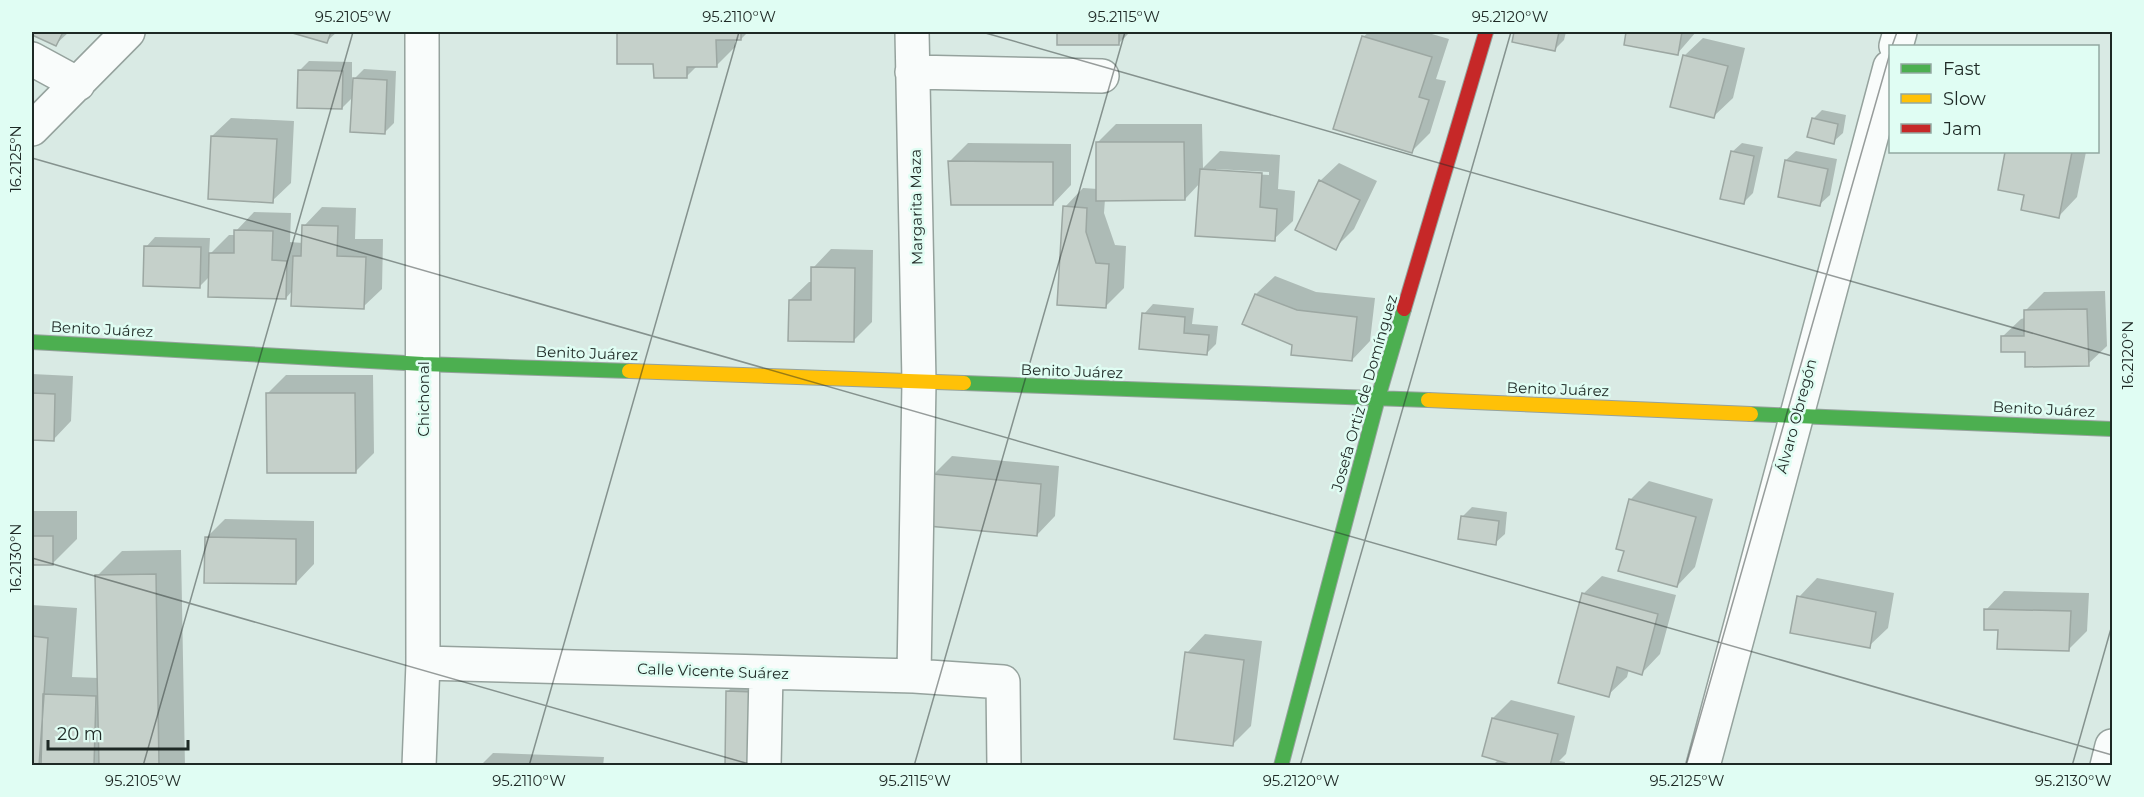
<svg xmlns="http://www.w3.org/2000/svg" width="2144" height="797" font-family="Montserrat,sans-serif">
	<rect width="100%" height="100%" fill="#d9eae4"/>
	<path fill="#0003" fill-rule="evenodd" d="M 32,32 L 69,32 L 56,44 Z
		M 295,32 L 337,32 L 327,41 Z
		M 619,32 L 748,32 L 741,39 L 735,39 L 735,47 L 716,66 L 697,66 L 686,77 L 655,62 L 619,62 Z
		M 1058,32 L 1130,32 L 1118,44 L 1058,44 Z
		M 1369,32 L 1425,32 L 1449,39 L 1436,79 L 1446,81 L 1430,133 L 1411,152 L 1363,37 Z
		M 1515,32 L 1566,32 L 1564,40 L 1555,49 L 1513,41 Z
		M 1628,32 L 1696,32 L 1677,54 L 1625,43 Z
		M 1703,38 L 1745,48 L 1733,98 L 1714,116 L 1684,56 Z
		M 309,61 L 352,62 L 352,81 L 364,69 L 396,71 L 394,123 L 384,133 L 354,96 L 342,108 L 299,71 Z
		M 1822,110 L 1846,115 L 1843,133 L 1833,142 L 1813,119 Z
		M 231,118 L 294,121 L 291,183 L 272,201 L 212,136 Z
		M 1116,124 L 1202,124 L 1203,168 L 1220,151 L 1280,155 L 1278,189 L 1295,191 L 1293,221 L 1274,239 L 1200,183 L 1185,199 L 1105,199 L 1104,213 L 1115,245 L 1126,246 L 1124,288 L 1105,307 L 1065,207 L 1083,188 L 1098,189 L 1098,142 ZM 1216,169 L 1269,172 L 1269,175 L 1216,172 Z
		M 968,143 L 1071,144 L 1071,185 L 1053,204 L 950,161 Z
		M 1742,143 L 1763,147 L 1753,193 L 1743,203 L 1732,152 Z
		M 1796,151 L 1837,159 L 1830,195 L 1820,204 L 1786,160 Z
		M 2007,152 L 2086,152 L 2077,197 L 2059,216 L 2026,194 L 2000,189 Z
		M 1339,163 L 1377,181 L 1354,229 L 1335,248 L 1320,181 Z
		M 322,207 L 356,208 L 355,239 L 383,239 L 382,289 L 363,307 L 293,290 L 286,298 L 210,276 L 199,287 L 146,247 L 155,237 L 210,238 L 209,255 L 229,235 L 236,235 L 236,231 L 254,212 L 291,213 L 290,242 L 303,243 L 304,226 Z
		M 831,249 L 873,250 L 872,322 L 853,341 L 790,300 L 809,282 L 813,282 L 813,268 Z
		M 1275,276 L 1316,292 L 1375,298 L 1370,341 L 1352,360 L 1294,344 L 1244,323 L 1256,294 Z
		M 2105,291 L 2107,346 L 2088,364 L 2026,351 L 2002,337 L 2021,319 L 2025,318 L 2025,311 L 2044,292 Z
		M 1153,304 L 1194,308 L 1192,324 L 1218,326 L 1216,344 L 1207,353 L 1144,314 Z
		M 32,374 L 73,376 L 71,421 L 53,440 L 32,439 Z
		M 286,375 L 373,375 L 374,453 L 356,471 L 267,394 Z
		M 952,456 L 1059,466 L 1055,516 L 1037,535 L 934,474 Z
		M 1649,481 L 1713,499 L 1695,567 L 1677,586 L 1626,550 L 1630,500 Z
		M 1472,507 L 1507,512 L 1505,534 L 1495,543 L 1463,516 Z
		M 32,511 L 77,511 L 77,539 L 52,564 L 32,564 Z
		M 225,519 L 314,521 L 314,564 L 296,583 L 206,538 Z
		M 181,550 L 185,766 L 32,766 L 32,605 L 77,608 L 72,677 L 99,678 L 97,576 L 122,551 Z
		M 1602,576 L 1676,595 L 1660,654 L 1642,673 L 1629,669 L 1627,677 L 1608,695 L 1583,594 Z
		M 1817,578 L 1894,593 L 1888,628 L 1869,646 L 1799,597 Z
		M 2004,591 L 2089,593 L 2087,631 L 2069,649 L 2000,628 L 1986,610 Z
		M 1205,634 L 1262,641 L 1251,726 L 1233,744 L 1187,653 Z
		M 746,674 L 770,766 L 727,692 Z
		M 1511,700 L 1575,716 L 1566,754 L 1559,761 L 1565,762 L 1564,766 L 1492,766 L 1499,759 L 1493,718 Z
		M 493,753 L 604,757 L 603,766 L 480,766 Z"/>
	<path fill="#c5d0ca" stroke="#9ca7a2" stroke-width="1.5" d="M 32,32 L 63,32 L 56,46 L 32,35 Z
		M 289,32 L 331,32 L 327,43 Z
		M 617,32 L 741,32 L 741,40 L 716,40 L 717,67 L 687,67 L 687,78 L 654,78 L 653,64 L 617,64 Z
		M 1057,32 L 1119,32 L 1119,45 L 1057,45 Z
		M 1514,32 L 1559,32 L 1555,51 L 1512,42 Z
		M 1626,32 L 1682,32 L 1678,55 L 1624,45 Z
		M 1362,36 L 1432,57 L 1419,97 L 1429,100 L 1412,153 L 1333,129 Z
		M 1683,55 L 1728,66 L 1714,118 L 1670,107 Z
		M 298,70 L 343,71 L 342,109 L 297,108 Z
		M 353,78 L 387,80 L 385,134 L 350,132 Z
		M 1812,118 L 1838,124 L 1834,144 L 1807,137 Z
		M 211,136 L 277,139 L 273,203 L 208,199 Z
		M 1096,142 L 1184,142 L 1185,200 L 1096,201 Z
		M 1731,151 L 1754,156 L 1744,204 L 1720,199 Z
		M 2005,152 L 2072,152 L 2059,218 L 2021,210 L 2024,195 L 1998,190 Z
		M 1785,160 L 1828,169 L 1820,206 L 1778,197 Z
		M 948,161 L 1053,162 L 1053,205 L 951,205 Z
		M 1200,169 L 1262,173 L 1260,207 L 1277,209 L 1275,241 L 1195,236 Z
		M 1319,180 L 1360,200 L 1336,250 L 1295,230 Z
		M 1063,206 L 1087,208 L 1086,232 L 1096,263 L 1109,264 L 1106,308 L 1057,305 Z
		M 302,225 L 338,226 L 337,256 L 366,257 L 364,309 L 291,306 L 293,256 L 301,256 Z
		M 234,230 L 273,231 L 272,260 L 287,261 L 286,299 L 208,297 L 209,253 L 234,253 Z
		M 144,246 L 201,247 L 200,288 L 143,286 Z
		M 811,267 L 855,268 L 854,342 L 788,341 L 789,300 L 811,300 Z
		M 1255,294 L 1297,310 L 1357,317 L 1352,361 L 1291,355 L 1292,345 L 1242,324 Z
		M 2087,309 L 2089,366 L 2025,367 L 2025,352 L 2001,352 L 2001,336 L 2024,336 L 2024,310 Z
		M 1142,313 L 1185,317 L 1184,333 L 1209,335 L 1207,355 L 1139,349 Z
		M 32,393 L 55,394 L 54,441 L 32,440 Z
		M 266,393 L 355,393 L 356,473 L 267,473 Z
		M 933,474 L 1041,484 L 1037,536 L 928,526 Z
		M 1629,499 L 1696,517 L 1677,587 L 1618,571 L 1624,551 L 1616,549 Z
		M 1461,516 L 1499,521 L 1496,545 L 1458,539 Z
		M 32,536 L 53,536 L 53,565 L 32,565 Z
		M 205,537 L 296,539 L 296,584 L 204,583 Z
		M 156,574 L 159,766 L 99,766 L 95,575 Z
		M 1582,593 L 1658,614 L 1642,675 L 1617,667 L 1609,697 L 1558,683 Z
		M 1797,596 L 1876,612 L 1870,648 L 1790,633 Z
		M 1984,609 L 2071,611 L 2069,651 L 1997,649 L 1998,630 L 1984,630 Z
		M 32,636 L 48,638 L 39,766 L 32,766 Z
		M 1185,652 L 1244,660 L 1233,746 L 1174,739 Z
		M 726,691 L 754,692 L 753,766 L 725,766 Z
		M 43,694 L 96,696 L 94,766 L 41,766 Z
		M 1492,718 L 1558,734 L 1550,766 L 1516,766 L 1482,756 Z"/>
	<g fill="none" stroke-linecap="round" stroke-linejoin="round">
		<defs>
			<path id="street" d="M 912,32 L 919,382 L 914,676
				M 1896,46 L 1900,32
				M 32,59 L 78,84
				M 912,72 L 1102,76
				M 32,129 L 128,32
				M 423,663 L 914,676 L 1003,682 L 1004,766
				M 419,766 L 423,663 L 422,32
				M 764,766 L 766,673
				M 1703,766 L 1890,67
				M 2107,766 L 2112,746"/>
			<path id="fast" d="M 32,342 L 423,364 L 629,371
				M 964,383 L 1428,400
				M 1751,414 L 2112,429
				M 1281,766 L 1378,398 L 1404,309"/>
			<path id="slow" d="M 629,371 L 964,383
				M 1428,400 L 1751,414"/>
			<path id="jam" d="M 1404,309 L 1486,32"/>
		</defs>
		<use href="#street" stroke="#95a29d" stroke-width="36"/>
		<use href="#fast" stroke="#95a29d" stroke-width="16"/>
		<use href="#slow" stroke="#95a29d" stroke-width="16"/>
		<use href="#jam" stroke="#95a29d" stroke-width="16"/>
		<use href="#street" stroke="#f9fcfb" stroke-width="33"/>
		<use href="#fast" stroke="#4caf50" stroke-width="14"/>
		<use href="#slow" stroke="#ffc107" stroke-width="14"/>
		<use href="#jam" stroke="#c62828" stroke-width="14"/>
	</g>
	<path fill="none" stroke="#1e2925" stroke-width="1.5" stroke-opacity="0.45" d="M 982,32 L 2112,356M 1892,46 L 1897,32M 32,158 L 2112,755M 32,558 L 756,766M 143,766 L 353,32M 529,766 L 739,32M 914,766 L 1125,32M 1300,766 L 1511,32M 1686,766 L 1890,53M 2072,766 L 2112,625"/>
	<g text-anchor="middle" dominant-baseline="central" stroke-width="5" stroke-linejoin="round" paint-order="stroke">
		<g font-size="15" fill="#1e2925" stroke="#e0fdf3">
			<text transform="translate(916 207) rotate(-91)">Margarita Maza</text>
			<text transform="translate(102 329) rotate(3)">Benito Juárez</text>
			<text transform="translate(587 353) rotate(2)">Benito Juárez</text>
			<text transform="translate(1072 371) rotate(2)">Benito Juárez</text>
			<text transform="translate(1558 389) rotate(2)">Benito Juárez</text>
			<text transform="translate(1364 393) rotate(-74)">Josefa Ortiz de Domínguez</text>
			<text transform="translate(423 399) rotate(-90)">Chichonal</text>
			<text transform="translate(2044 409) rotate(3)">Benito Juárez</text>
			<text transform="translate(1796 416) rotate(-75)">Álvaro Obregón</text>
			<text transform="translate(713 671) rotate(2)">Calle Vicente Suárez</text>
		</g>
	</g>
	<rect width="2144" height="797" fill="none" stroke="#e0fdf3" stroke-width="66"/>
	<rect x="1889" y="45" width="210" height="108" fill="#e0fdf3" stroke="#92a8a1" stroke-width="1.5"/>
	<rect x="1901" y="64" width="30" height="9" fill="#4caf50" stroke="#92a8a1" stroke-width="1.5"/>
	<text x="1943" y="75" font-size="18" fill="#1e2925">Fast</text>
	<rect x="1901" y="94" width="30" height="9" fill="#ffc107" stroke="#92a8a1" stroke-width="1.5"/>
	<text x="1943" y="105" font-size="18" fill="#1e2925">Slow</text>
	<rect x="1901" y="124" width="30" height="9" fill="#c62828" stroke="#92a8a1" stroke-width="1.5"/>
	<text x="1943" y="135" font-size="18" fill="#1e2925">Jam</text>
	<path d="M48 740v9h140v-9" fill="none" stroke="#1e2925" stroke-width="3"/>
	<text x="57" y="740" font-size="18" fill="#1e2925" stroke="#e0fdf3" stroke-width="4.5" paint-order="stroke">20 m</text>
	<rect x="33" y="33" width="2078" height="731" fill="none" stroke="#1e2925" stroke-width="2"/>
	<g font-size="15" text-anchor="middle" fill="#1e2925">
		<text x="353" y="22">95.2105°W</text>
		<text x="739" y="22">95.2110°W</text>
		<text x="1124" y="22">95.2115°W</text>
		<text x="1510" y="22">95.2120°W</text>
		<text transform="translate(16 159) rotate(-90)" y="5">16.2125°N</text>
		<text transform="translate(2128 355) rotate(-90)" y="5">16.2120°N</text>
		<text transform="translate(16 558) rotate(-90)" y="5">16.2130°N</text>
		<text x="143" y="786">95.2105°W</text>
		<text x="529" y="786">95.2110°W</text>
		<text x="915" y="786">95.2115°W</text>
		<text x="1301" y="786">95.2120°W</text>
		<text x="1687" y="786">95.2125°W</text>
		<text x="2073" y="786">95.2130°W</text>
	</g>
</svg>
